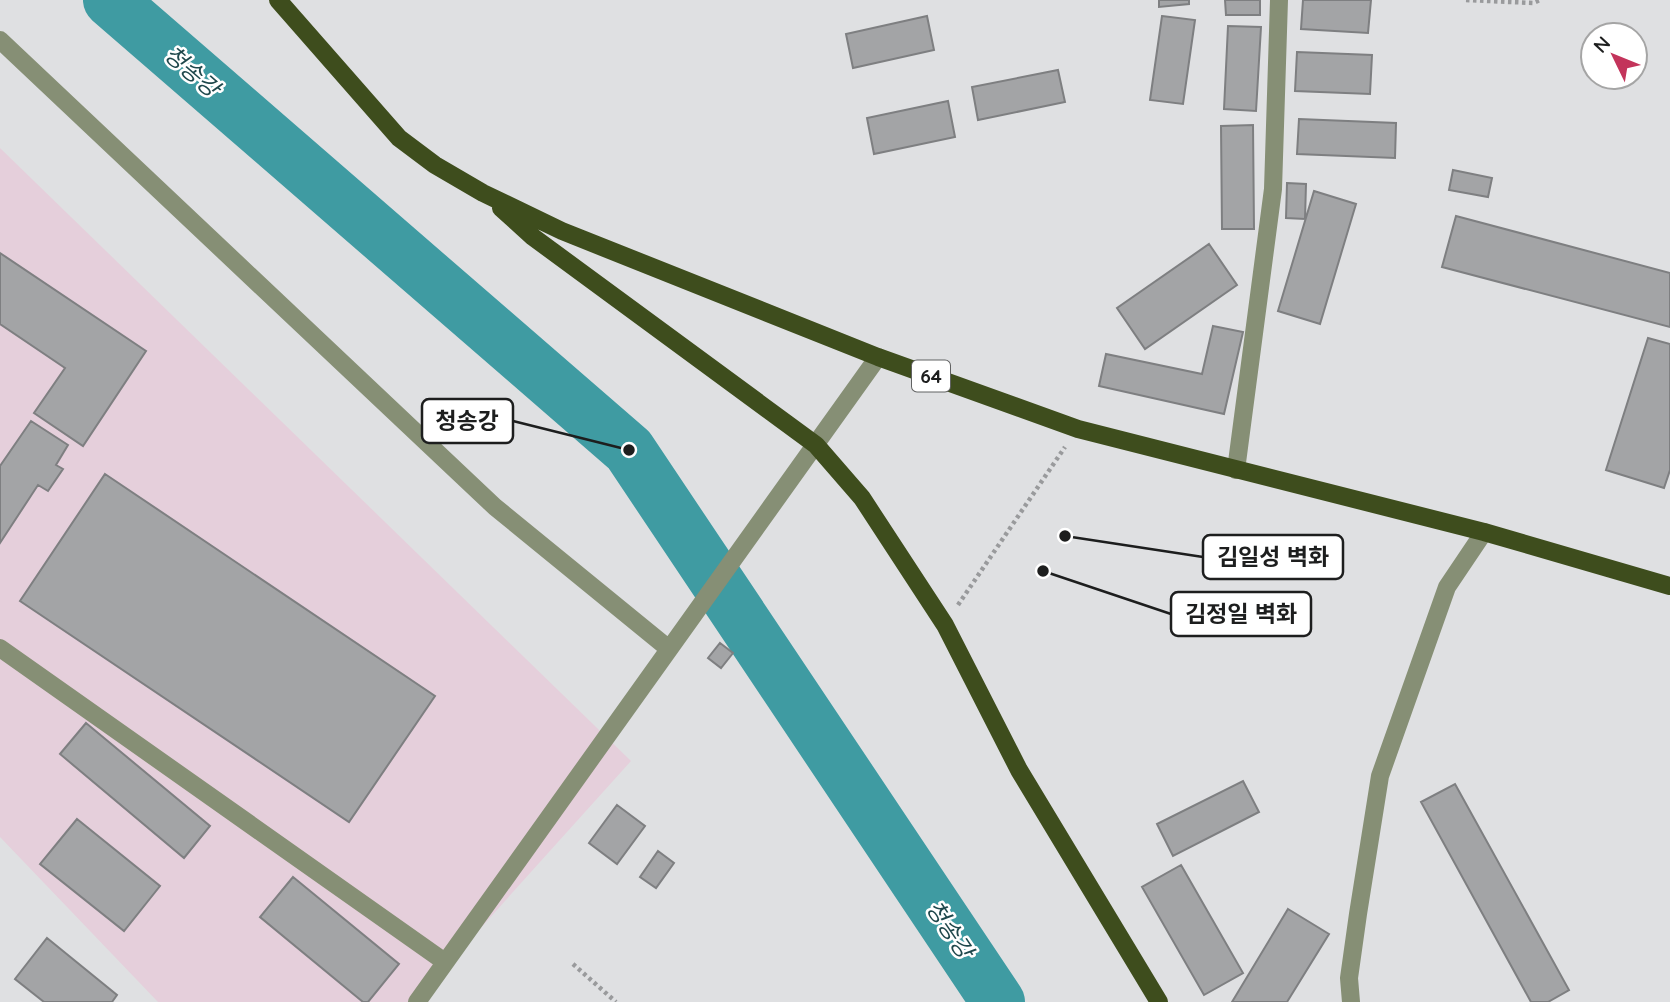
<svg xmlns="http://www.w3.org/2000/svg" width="1670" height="1002" font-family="Quicksand,'Noto Sans KR',sans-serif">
	<rect width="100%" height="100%" fill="#dfe0e2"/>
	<path fill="#e5cfdb" d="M 0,148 L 631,761 L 414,1002 L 158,1002 L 0,837 Z"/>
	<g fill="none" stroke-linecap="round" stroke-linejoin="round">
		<path stroke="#3f9ba2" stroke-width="54" d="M 110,0 L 629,450 L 998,1002"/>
	</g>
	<path fill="#a3a4a6" stroke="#7e7f81" stroke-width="2" d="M 1159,0 L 1189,0 L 1189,4 L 1159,7 Z
		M 1225,0 L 1260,0 L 1260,15 L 1226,15 Z
		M 1303,0 L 1371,0 L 1368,33 L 1301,29 Z
		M 927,16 L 934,50 L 853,68 L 846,34 Z
		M 1162,16 L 1195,20 L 1183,104 L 1150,100 Z
		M 1228,26 L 1261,27 L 1256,111 L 1224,109 Z
		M 1297,52 L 1372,55 L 1370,94 L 1295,91 Z
		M 1058,70 L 1065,102 L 978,120 L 972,87 Z
		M 948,101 L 955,137 L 874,154 L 867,118 Z
		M 1299,119 L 1396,123 L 1395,158 L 1297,154 Z
		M 1253,125 L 1254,229 L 1222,229 L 1221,126 Z
		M 1453,170 L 1492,178 L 1488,197 L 1449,190 Z
		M 1287,183 L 1306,184 L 1305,219 L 1286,218 Z
		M 1314,191 L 1356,204 L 1320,324 L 1278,311 Z
		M 1456,216 L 1670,273 L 1670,327 L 1442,267 Z
		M 1209,244 L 1237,285 L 1145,349 L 1117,308 Z
		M 0,253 L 146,351 L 83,446 L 34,413 L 65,368 L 0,324 Z
		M 1213,326 L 1243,332 L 1224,414 L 1099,386 L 1106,354 L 1202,374 Z
		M 1648,338 L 1670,344 L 1670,470 L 1664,488 L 1606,470 Z
		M 31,421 L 68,445 L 56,465 L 63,469 L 48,491 L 38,485 L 0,543 L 0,466 Z
		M 105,474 L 435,696 L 349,822 L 20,601 Z
		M 720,643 L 733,653 L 721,668 L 708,658 Z
		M 86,723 L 210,826 L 184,858 L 60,754 Z
		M 1243,781 L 1259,812 L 1173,856 L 1157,824 Z
		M 1455,784 L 1569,990 L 1548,1002 L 1531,1002 L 1421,802 Z
		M 617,805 L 645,826 L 617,864 L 589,843 Z
		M 77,819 L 160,886 L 124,931 L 40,864 Z
		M 658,851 L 674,863 L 656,888 L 640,877 Z
		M 1181,865 L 1243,973 L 1204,995 L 1142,887 Z
		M 293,877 L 399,964 L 368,1002 L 363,1002 L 260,917 Z
		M 1288,909 L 1329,934 L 1287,1002 L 1232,1002 Z
		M 47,938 L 117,995 L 112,1002 L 44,1002 L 15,979 Z"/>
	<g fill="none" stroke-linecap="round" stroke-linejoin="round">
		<path stroke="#999a9c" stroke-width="4.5" stroke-dasharray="3.5 3.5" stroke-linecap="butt" d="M 1466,0 L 1533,3 L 1540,0
			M 958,605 L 1065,447
			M 573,964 L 616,1002"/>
		<path stroke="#868f75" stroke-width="18" d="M 0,40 L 495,507 L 669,649
			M 1236,470 L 1273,189 L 1279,0
			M 0,648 L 445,962
			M 417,1002 L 878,357
			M 1351,1002 L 1349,978 L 1358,914 L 1380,776 L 1447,587 L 1484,532"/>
		<path stroke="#3e4d1d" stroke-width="18" d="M 278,0 L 399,138 L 435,165 L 483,193 L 562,231 L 878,357 L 1078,429 L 1484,532 L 1670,586
			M 501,208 L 533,237 L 816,445 L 862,498 L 945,625 L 1019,770 L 1159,1002"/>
	</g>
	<g text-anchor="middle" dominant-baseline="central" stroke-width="5" stroke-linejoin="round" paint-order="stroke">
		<rect fill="#fff" stroke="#616262" stroke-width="2" x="912" y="360.5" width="38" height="31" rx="5"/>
		<g font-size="19" font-weight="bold" fill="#1d1e1e">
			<text x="931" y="376">64</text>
		</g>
		<g font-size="23" font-style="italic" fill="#1f484c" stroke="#fff">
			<text transform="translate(192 71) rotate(41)">청송강</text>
			<text transform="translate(950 929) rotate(56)">청송강</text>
		</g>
	</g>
	<path fill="none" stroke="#1d1e1e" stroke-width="2.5" d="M629 450L513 421M1065 536L1203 557M1043 571L1171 614"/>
	<g fill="#1d1e1e" stroke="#fff" stroke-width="2.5">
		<circle cx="629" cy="450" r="7"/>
		<circle cx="1065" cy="536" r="7"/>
		<circle cx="1043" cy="571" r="7"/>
	</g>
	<g fill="#fff" stroke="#1d1e1e" stroke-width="2.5">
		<rect x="422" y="399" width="91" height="44" rx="7"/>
		<rect x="1203" y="535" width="140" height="44" rx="7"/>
		<rect x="1171" y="592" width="140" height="44" rx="7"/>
	</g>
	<g font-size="23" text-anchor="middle" font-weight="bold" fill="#1d1e1e">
		<text x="467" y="429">청송강</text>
		<text x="1273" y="565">김일성 벽화</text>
		<text x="1241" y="622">김정일 벽화</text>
	</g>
	<g transform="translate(1614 56) rotate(313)"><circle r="33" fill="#ffffff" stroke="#a5a5a5" stroke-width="2"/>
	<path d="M0-5L12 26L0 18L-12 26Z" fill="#c3345b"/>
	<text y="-10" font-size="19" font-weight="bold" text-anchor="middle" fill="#1d1e1e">N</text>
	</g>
</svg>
